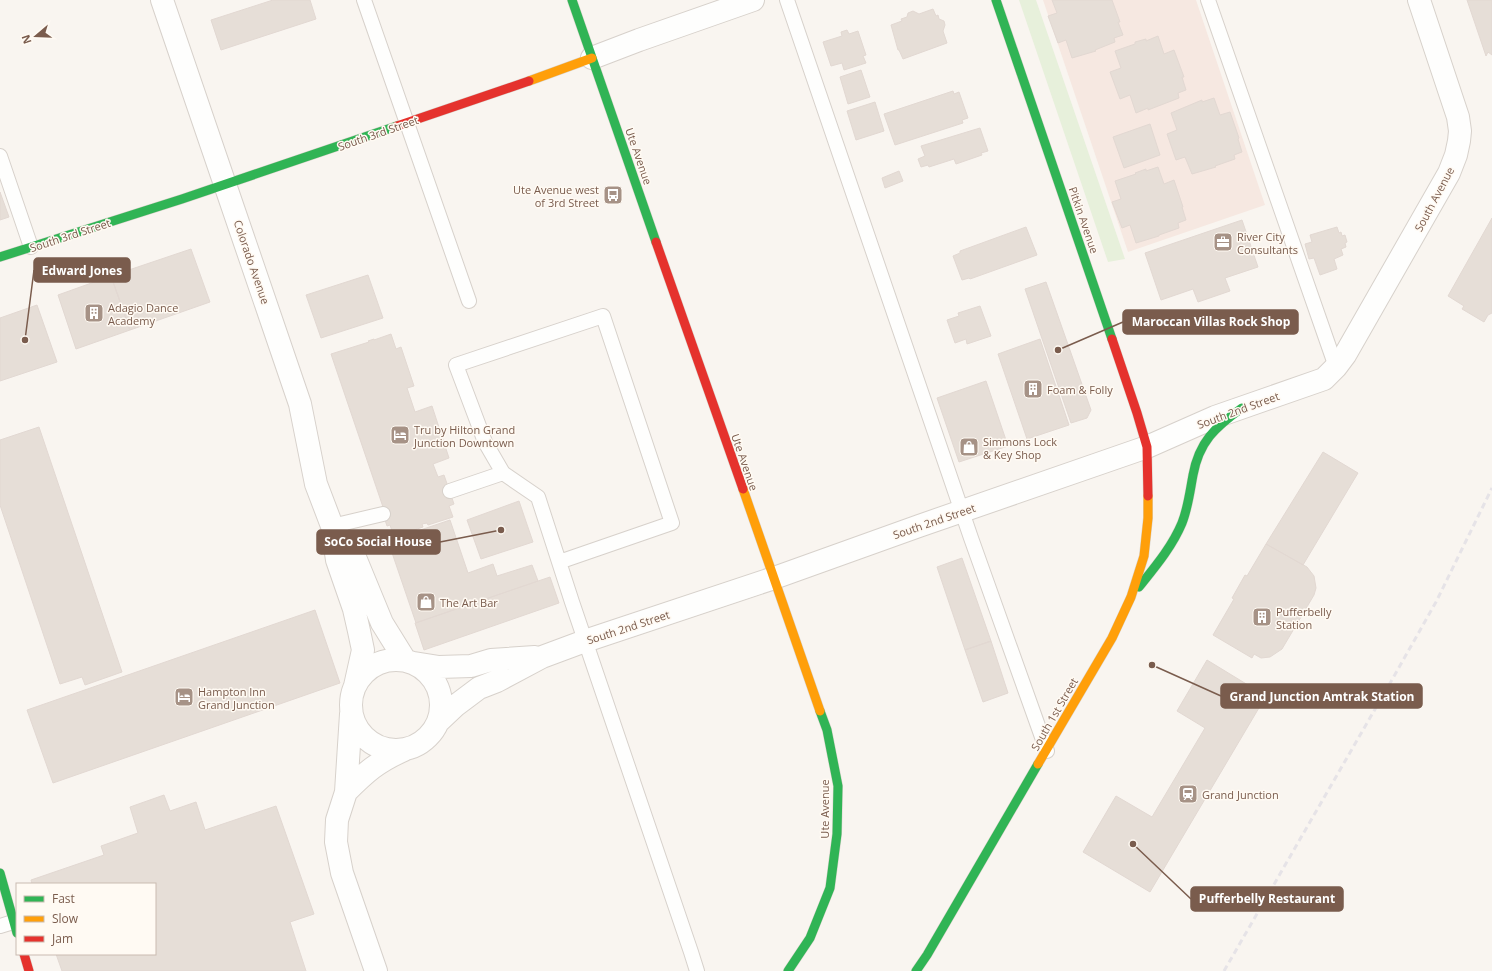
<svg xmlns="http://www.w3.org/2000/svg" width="1492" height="971" font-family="'Open Sans',sans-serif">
	<rect width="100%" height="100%" fill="#f9f5f0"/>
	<path fill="#f6e8e1" d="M 1043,0 L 1196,0 L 1265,205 L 1128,252 Z"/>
	<path fill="#e7f0db" d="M 1019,0 L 1036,0 L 1125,259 L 1108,262 Z"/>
	<path fill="#e6ded7" stroke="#e2d8d2" d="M 273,0 L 310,0 L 316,19 L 221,50 L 211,20 Z
		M 1052,0 L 1112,0 L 1120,22 L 1118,22 L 1123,35 L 1114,38 L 1115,42 L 1095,50 L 1096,51 L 1072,58 L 1066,40 L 1058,43 L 1048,16 L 1057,13 Z
		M 1467,0 L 1492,0 L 1492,55 L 1488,52 L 1486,56 Z
		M 933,9 L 936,16 L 938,15 L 939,19 L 944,21 L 945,25 L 943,31 L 947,43 L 903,59 L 899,50 L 898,50 L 891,25 L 902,21 L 901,19 L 907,17 L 908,13 L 913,11 L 919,14 Z
		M 847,30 L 849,34 L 858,31 L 866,55 L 863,56 L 866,63 L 844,70 L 842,63 L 831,66 L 823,42 L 842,36 L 841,32 Z
		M 1158,36 L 1164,54 L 1174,50 L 1184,77 L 1182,77 L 1186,90 L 1178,93 L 1179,98 L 1148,110 L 1148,108 L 1136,113 L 1130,95 L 1120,99 L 1110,72 L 1121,68 L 1115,51 L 1135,44 L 1135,42 L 1146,39 L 1146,41 Z
		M 861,70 L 870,97 L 848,104 L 840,77 Z
		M 953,91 L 954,94 L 959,92 L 968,118 L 962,120 L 963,123 L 895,145 L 884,114 Z
		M 1214,98 L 1220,115 L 1230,112 L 1239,138 L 1238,139 L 1242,152 L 1234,155 L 1235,159 L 1215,166 L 1216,167 L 1192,174 L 1185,157 L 1176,160 L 1167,134 L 1177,130 L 1171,113 L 1202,100 L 1202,102 Z
		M 875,102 L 884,131 L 856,140 L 847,111 Z
		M 1150,124 L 1160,155 L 1124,168 L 1113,137 Z
		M 980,128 L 988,151 L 981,153 L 982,155 L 956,164 L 954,159 L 929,167 L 928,165 L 921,167 L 918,159 L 925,156 L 921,146 Z
		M 1158,167 L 1164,184 L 1174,180 L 1183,207 L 1182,207 L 1186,220 L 1178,223 L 1179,228 L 1159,235 L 1159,236 L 1136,243 L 1130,225 L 1122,228 L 1112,202 L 1121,199 L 1115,181 L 1136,174 L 1135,173 L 1146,169 L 1146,171 Z
		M 899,171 L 903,181 L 885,188 L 882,178 Z
		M 0,192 L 9,217 L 0,220 Z
		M 1492,218 L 1492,313 L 1488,315 L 1484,322 L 1462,309 L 1464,306 L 1448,296 Z
		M 1242,220 L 1258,267 L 1225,278 L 1230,291 L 1198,302 L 1193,289 L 1161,300 L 1145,253 Z
		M 1026,227 L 1037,255 L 970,279 L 969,278 L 962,280 L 953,256 L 960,253 L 960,251 Z
		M 1337,227 L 1339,233 L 1341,232 L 1342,236 L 1345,235 L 1347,242 L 1345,243 L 1346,247 L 1341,249 L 1343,255 L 1334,259 L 1337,269 L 1320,275 L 1314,258 L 1309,259 L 1305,244 L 1312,242 L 1310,235 Z
		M 191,249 L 210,302 L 130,330 L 111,276 Z
		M 368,275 L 383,318 L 321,338 L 306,295 Z
		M 111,276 L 130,330 L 76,349 L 58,295 Z
		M 1046,282 L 1091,410 L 1087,418 L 1071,423 L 1025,289 Z
		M 37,305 L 57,362 L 0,381 L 0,318 Z
		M 980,306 L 991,336 L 967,344 L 966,339 L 955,343 L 947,320 L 959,316 L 958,313 Z
		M 391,334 L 396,349 L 401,347 L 414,386 L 407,388 L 415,412 L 432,406 L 449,458 L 433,464 L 438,477 L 444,475 L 454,504 L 449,506 L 453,517 L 428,525 L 427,523 L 422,524 L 423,527 L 394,537 L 390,525 L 387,526 L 383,514 L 381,507 L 383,507 L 331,354 L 369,342 L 368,341 L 374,339 L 374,340 Z
		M 1040,339 L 1069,425 L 1027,439 L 998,354 Z
		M 986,381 L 1008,446 L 959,462 L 937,398 Z
		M 39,427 L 122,672 L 85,685 L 82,677 L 60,684 L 0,505 L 0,440 Z
		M 1323,452 L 1358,473 L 1303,565 L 1266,544 Z
		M 519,501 L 533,542 L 481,559 L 467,520 Z
		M 450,520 L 468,573 L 493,564 L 497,576 L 532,565 L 538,581 L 416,623 L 388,541 Z
		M 1266,544 L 1307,567 L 1314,576 L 1316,588 L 1314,595 L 1282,649 L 1270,657 L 1261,658 L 1254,654 L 1252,658 L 1213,635 L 1234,599 L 1232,598 L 1245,575 L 1247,576 Z
		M 962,558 L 991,641 L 965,650 L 937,567 Z
		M 550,577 L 559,603 L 424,650 L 415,623 Z
		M 315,610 L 340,683 L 53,783 L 27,710 Z
		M 991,641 L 1008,693 L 983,702 L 965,650 Z
		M 1207,660 L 1266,696 L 1150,892 L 1083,852 L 1116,796 L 1152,817 L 1205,728 L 1177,711 Z
		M 164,795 L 170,811 L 196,802 L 205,830 L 276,806 L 314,914 L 290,922 L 306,971 L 62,971 L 56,954 L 155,954 L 155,884 L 32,884 L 31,880 L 104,855 L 101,846 L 138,833 L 130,807 Z"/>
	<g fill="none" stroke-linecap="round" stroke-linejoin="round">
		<defs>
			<path id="lane" d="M 364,0 L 469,301
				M 787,0 L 971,538 L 1047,751
				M 1208,0 L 1336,367
				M 0,156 L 31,247
				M 450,491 L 503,473
				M 332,526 L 383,514
				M 559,562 L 672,523 L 603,316 L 456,365 L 485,442 L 503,473 L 538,497 L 572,602 L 691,952 L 697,971
				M 0,926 L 13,922"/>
			<path id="street" d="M 162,0 L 300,404 L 316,484 L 332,526 L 337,560 L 354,609 L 359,631 L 363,650 L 355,686
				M 592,58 L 639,40 L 753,0
				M 332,527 L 354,555 L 382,623 L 405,660
				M351 705a45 45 0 1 1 90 0a45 45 0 1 1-90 0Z
				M 414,663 L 439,667 L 471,666 L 491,660 L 535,657
				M 351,714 L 346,792 L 337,820 L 336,842 L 342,873 L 376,971
				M 438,722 L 455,706 L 479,688 L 497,681 L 542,657 L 585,641 L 774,578 L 919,526 L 1147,447 L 1215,417 L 1324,379 L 1336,367 L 1345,355 L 1449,173 L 1456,155 L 1459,141 L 1460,131 L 1458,117 L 1419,0
				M 346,792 C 366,772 377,762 404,750"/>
			<path id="fast" d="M 572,0 L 656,242
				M 996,0 L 1112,339
				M 0,257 L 182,199 L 397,126
				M 1139,587 C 1155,567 1172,547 1182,523 C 1188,508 1190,491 1193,475 C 1199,442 1215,427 1242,408
				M 0,873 L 17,933
				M 788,971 L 810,938 L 830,888 L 837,834 L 838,786 L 827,730 L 820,711
				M 916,971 L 927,955 L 1038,764"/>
			<path id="slow" d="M 529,81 L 592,58
				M 743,489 L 820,711
				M 1038,764 L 1112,638 L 1131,597 L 1144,556 L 1148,518 L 1148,496"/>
			<path id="jam" d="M 397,126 L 529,81
				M 656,242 L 743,489
				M 1112,339 L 1137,413 L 1147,447 L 1148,496
				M 24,954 L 29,971"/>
		</defs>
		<use href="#lane" stroke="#d7d1cb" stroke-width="16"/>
		<use href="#street" stroke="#d7d1cb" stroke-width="24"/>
		<use href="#fast" stroke="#d9d2cb" stroke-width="10"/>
		<use href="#slow" stroke="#d9d2cb" stroke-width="10"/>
		<use href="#jam" stroke="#d9d2cb" stroke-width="10"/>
		<use href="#lane" stroke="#fefefd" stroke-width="14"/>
		<use href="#street" stroke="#fefefd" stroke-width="22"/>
		<use href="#fast" stroke="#30b455" stroke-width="9"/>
		<use href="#slow" stroke="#ff9f0a" stroke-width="9"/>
		<use href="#jam" stroke="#e5322d" stroke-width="9"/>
		<path stroke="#e6e3e7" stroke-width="3" stroke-dasharray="6 4" stroke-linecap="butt" d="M 1224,971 L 1393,678 L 1436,602 L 1492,488"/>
	</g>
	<defs>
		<symbol id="bus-square" viewBox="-11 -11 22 22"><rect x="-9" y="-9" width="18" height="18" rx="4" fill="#a69286" stroke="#fffaf3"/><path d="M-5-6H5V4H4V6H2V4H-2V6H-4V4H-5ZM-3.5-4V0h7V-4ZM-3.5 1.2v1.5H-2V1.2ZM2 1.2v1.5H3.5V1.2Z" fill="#fff"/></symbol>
		<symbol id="office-square" viewBox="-11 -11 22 22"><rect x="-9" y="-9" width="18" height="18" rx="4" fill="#a69286" stroke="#fffaf3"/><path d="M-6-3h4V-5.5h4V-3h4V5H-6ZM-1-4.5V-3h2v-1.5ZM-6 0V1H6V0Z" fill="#fff"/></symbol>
		<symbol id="building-square" viewBox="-11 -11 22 22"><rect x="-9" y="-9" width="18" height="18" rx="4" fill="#a69286" stroke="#fffaf3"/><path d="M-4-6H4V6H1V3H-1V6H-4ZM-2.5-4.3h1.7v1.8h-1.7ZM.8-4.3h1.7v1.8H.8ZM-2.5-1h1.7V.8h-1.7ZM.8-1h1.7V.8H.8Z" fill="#fff"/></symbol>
		<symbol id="hotel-square" viewBox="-11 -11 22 22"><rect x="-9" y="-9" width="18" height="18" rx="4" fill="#a69286" stroke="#fffaf3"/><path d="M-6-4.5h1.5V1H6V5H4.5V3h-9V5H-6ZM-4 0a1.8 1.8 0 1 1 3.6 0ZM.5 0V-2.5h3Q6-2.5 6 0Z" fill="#fff"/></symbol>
		<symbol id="shop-square" viewBox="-11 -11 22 22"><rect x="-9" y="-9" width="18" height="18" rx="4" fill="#a69286" stroke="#fffaf3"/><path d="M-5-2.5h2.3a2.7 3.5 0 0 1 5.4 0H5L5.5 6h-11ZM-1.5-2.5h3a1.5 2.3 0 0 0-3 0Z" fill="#fff"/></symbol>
		<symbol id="station-square" viewBox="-11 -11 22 22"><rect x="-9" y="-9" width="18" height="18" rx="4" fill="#a69286" stroke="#fffaf3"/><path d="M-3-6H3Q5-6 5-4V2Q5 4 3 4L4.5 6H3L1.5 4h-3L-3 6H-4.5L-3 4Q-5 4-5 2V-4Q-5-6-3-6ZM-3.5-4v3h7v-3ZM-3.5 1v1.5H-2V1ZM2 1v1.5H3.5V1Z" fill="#fff"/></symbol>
	</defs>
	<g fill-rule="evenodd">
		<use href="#bus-square" x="602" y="184" width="22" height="22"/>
		<use href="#office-square" x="1212" y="231" width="22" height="22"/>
		<use href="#building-square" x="83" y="302" width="22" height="22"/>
		<use href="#building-square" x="1022" y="378" width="22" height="22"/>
		<use href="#hotel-square" x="389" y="424" width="22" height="22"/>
		<use href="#shop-square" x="958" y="436" width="22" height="22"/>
		<use href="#shop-square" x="415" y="591" width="22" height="22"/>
		<use href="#building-square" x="1251" y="606" width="22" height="22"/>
		<use href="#hotel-square" x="173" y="686" width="22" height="22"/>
		<use href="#station-square" x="1177" y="783" width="22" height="22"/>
	</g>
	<g text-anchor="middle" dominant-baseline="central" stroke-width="3" stroke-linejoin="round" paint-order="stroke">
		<g font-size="11" fill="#7a5c4d" stroke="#fffaf3">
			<text transform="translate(378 133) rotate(-19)">South 3rd Street</text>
			<text transform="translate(639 156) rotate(71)">Ute Avenue</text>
			<text transform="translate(1434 199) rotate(-62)">South Avenue</text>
			<text transform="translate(1084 220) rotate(71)">Pitkin Avenue</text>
			<text transform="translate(70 235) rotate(-18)">South 3rd Street</text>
			<text transform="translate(252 262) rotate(71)">Colorado Avenue</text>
			<text transform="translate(1238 410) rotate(-20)">South 2nd Street</text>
			<text transform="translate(745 462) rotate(71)">Ute Avenue</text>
			<text transform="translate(934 521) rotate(-19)">South 2nd Street</text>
			<text transform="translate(628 627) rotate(-18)">South 2nd Street</text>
			<text transform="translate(1054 714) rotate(-60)">South 1st Street</text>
			<text transform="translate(824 809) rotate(-90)">Ute Avenue</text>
		</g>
		<g font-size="11" fill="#7a5c4d" stroke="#fffaf3" text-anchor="start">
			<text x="599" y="189" text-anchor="end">Ute Avenue west<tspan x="599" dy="13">of 3rd Street</tspan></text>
			<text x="1237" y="236">River City<tspan x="1237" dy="13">Consultants</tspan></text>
			<text x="108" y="307">Adagio Dance<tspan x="108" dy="13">Academy</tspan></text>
			<text x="1047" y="389">Foam &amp; Folly</text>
			<text x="414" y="429">Tru by Hilton Grand<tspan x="414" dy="13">Junction Downtown</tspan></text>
			<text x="983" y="441">Simmons Lock<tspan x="983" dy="13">&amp; Key Shop</tspan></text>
			<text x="440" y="602">The Art Bar</text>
			<text x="1276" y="611">Pufferbelly<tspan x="1276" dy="13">Station</tspan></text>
			<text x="198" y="691">Hampton Inn<tspan x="198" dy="13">Grand Junction</tspan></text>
			<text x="1202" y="794">Grand Junction</text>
		</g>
	</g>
	<path fill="none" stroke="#7a5c4d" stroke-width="1.5" d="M25 340L34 270M1058 350L1123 322M501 530L440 542M1152 665L1221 696M1133 844L1191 899"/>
	<g fill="#7a5c4d" stroke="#fffaf3" stroke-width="1.5">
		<circle cx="25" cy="340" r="4"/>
		<circle cx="1058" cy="350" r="4"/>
		<circle cx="501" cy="530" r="4"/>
		<circle cx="1152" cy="665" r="4"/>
		<circle cx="1133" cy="844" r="4"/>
	</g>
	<g fill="#7a5c4d" stroke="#7a5c4d" stroke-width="1.5">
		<rect x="34" y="258" width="96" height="24" rx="4"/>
		<rect x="1123" y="310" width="175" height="24" rx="4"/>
		<rect x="317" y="530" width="123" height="24" rx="4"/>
		<rect x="1221" y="684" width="201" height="24" rx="4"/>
		<rect x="1191" y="887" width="152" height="24" rx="4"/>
	</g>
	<g font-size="12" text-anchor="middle" font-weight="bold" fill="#fff">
		<text x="82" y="275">Edward Jones</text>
		<text x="1211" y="326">Maroccan Villas Rock Shop</text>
		<text x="378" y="546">SoCo Social House</text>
		<text x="1322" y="701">Grand Junction Amtrak Station</text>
		<text x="1267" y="903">Pufferbelly Restaurant</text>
	</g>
	<rect x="16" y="883" width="140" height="72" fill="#fffaf3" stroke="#cabbb1"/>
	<rect x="24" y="896" width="20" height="6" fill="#30b455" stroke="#cabbb1"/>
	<text x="52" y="903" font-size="12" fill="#7a5c4d">Fast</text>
	<rect x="24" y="916" width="20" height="6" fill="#ff9f0a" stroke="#cabbb1"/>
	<text x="52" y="923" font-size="12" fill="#7a5c4d">Slow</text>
	<rect x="24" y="936" width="20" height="6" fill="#e5322d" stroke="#cabbb1"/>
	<text x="52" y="943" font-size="12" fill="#7a5c4d">Jam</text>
	<g transform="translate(36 36) rotate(251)" stroke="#fffaf3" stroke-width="3" paint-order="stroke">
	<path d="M0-3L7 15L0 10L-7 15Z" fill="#7a5c4d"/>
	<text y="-6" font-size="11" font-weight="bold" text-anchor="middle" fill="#7a5c4d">N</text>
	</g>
</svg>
